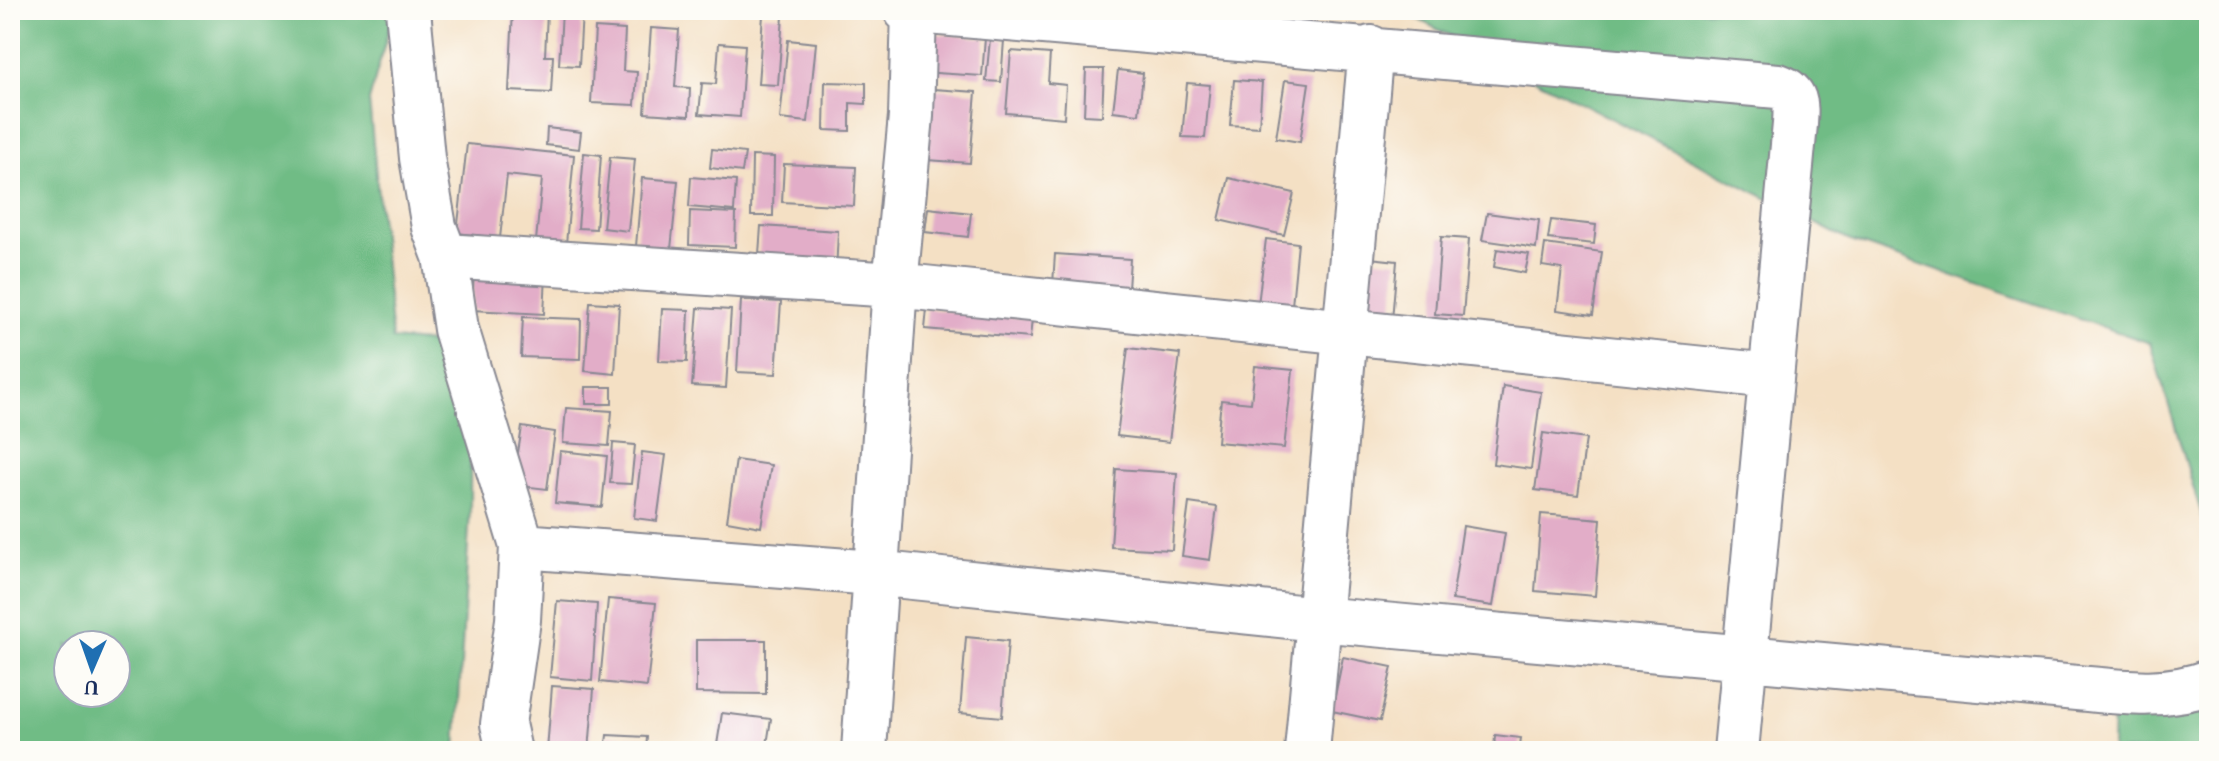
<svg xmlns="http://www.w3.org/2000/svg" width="2219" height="761" font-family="'Gentium Book Plus',serif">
	<rect width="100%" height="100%" fill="#fdfcf7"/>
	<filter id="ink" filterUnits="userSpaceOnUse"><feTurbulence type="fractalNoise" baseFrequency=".0125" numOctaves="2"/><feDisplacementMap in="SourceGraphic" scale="16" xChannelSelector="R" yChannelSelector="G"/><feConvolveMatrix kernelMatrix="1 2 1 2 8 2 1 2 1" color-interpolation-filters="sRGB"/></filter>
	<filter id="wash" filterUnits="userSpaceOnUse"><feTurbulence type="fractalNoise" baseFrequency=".006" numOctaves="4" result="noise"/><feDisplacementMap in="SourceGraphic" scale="32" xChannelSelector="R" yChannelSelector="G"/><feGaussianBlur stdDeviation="1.8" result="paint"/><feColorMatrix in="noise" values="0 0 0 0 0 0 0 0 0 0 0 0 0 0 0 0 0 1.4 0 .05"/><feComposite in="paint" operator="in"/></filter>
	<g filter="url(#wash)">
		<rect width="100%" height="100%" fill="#f4e0c4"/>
		<path fill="#70bc85" stroke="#467672" stroke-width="2" fill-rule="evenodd" d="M 10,10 L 394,10 L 369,101 L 392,339 L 471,346 L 470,510 L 456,751 L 10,751 ZM 68,645 L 116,645 L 116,693 L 68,693 Z
			M 1400,10 L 2209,10 L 2209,539 L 2150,343 L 1848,240 Z
			M 2209,680 L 2209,751 L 2112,751 L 2113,701 Z"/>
		<g id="blocks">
			<path fill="#e2adc8" d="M 513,10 L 547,12 L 545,56 L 553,56 L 551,93 L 509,91 Z
				M 562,10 L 582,11 L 579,66 L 559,65 Z
				M 763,15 L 783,16 L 778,85 L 758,84 Z
				M 595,28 L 625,30 L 623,71 L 637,72 L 635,105 L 591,103 Z
				M 651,28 L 679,30 L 675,87 L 690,88 L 689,116 L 645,113 Z
				M 924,33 L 985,38 L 982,76 L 921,72 Z
				M 990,39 L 1004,40 L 1001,82 L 986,81 Z
				M 788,40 L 816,43 L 808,122 L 780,119 Z
				M 719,43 L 745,45 L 740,117 L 699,114 L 702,83 L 716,84 Z
				M 1011,51 L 1050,54 L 1048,83 L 1066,85 L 1064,118 L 1006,113 Z
				M 1086,69 L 1104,69 L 1102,116 L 1084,115 Z
				M 1118,70 L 1143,73 L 1139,114 L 1113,111 Z
				M 1234,80 L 1262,82 L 1259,127 L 1230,125 Z
				M 1285,80 L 1309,83 L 1300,142 L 1276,138 Z
				M 825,82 L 866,83 L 866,104 L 850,103 L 850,131 L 824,130 Z
				M 1187,83 L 1210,85 L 1205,138 L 1182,137 Z
				M 933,89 L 976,92 L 970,163 L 927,160 Z
				M 547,128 L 581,132 L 579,149 L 546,145 Z
				M 467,144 L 574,155 L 566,244 L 536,241 L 542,179 L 507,175 L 500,238 L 457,233 Z
				M 712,149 L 745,153 L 742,172 L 710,168 Z
				M 584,153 L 601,155 L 596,229 L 578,228 Z
				M 752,156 L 774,157 L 773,216 L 751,216 Z
				M 610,157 L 635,159 L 628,231 L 603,228 Z
				M 784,164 L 856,167 L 854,206 L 782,202 Z
				M 691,177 L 736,181 L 734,211 L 689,207 Z
				M 642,178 L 678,181 L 671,249 L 636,246 Z
				M 1229,178 L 1294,193 L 1284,235 L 1219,220 Z
				M 928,208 L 971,213 L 968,237 L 925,232 Z
				M 690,211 L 736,213 L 735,247 L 689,245 Z
				M 1487,213 L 1539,220 L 1536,248 L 1482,240 Z
				M 1551,220 L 1596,225 L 1594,244 L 1548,239 Z
				M 761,226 L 838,231 L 836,273 L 758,268 Z
				M 1441,237 L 1469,239 L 1463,316 L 1435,314 Z
				M 1266,239 L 1298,243 L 1291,316 L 1257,313 Z
				M 1545,244 L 1602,252 L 1593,315 L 1557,310 L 1562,269 L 1542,266 Z
				M 1497,249 L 1529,254 L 1525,273 L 1494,267 Z
				M 1055,254 L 1130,259 L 1127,304 L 1052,299 Z
				M 1370,258 L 1397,261 L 1392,320 L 1365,318 Z
				M 474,272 L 546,275 L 544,314 L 472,310 Z
				M 741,300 L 781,302 L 776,374 L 737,372 Z
				M 590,302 L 619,304 L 615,374 L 585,371 Z
				M 698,308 L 731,310 L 726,388 L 692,386 Z
				M 662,309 L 689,310 L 687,362 L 659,361 Z
				M 927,309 L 1032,319 L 1030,338 L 925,329 Z
				M 523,317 L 581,319 L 580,359 L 521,357 Z
				M 1128,348 L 1180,354 L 1169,442 L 1117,436 Z
				M 1255,366 L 1293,370 L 1284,448 L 1217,442 L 1221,400 L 1251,403 Z
				M 1503,386 L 1541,392 L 1531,469 L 1493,464 Z
				M 586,387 L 612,387 L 612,404 L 586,404 Z
				M 566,408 L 612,411 L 609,446 L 563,443 Z
				M 522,427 L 555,432 L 547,489 L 513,485 Z
				M 1543,433 L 1586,439 L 1578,495 L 1535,490 Z
				M 613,443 L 635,445 L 631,484 L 610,483 Z
				M 560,451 L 607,456 L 602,507 L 555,503 Z
				M 642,452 L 666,455 L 657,521 L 634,518 Z
				M 736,460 L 771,465 L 761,527 L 727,521 Z
				M 1116,469 L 1177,473 L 1172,550 L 1111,547 Z
				M 1189,503 L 1217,507 L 1210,560 L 1182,556 Z
				M 1541,514 L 1601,519 L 1595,596 L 1535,591 Z
				M 1463,526 L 1505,533 L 1493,606 L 1452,600 Z
				M 608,599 L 656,603 L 647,687 L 600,682 Z
				M 557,601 L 597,604 L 592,681 L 550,677 Z
				M 966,637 L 1008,641 L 1002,717 L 960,713 Z
				M 696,640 L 766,640 L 766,694 L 696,693 Z
				M 1343,657 L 1392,667 L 1380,721 L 1332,711 Z
				M 552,686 L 594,689 L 589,751 L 547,751 Z
				M 722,713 L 771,719 L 766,751 L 716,751 Z
				M 607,735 L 647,737 L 646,751 L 605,751 Z
				M 1495,735 L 1521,738 L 1519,751 L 1494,751 Z"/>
		</g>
	</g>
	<g filter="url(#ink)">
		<use href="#blocks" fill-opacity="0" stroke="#888891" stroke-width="2"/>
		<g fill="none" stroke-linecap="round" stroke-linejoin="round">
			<defs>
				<path id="minor" d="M 408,10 L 422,158 L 434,227 L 445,256 L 456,329 L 522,546 L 874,573 L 1318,619 L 2088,689 C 2129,693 2170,697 2209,682
					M 906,10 L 1778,86 C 1798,93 1796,106 1795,124 L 1736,751
					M 445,256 L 895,285 L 1771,376
					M 509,751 L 503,724 L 518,620 L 522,546
					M 864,751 L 895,285 L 911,116 L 914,11
					M 1307,751 L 1371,48"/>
			</defs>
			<use href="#minor" stroke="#888891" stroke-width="48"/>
			<use href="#minor" stroke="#fff" stroke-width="44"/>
		</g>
	</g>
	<rect width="2219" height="761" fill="none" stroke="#fdfcf7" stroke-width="40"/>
	<g transform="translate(92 669) rotate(182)"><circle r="38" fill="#fdfcf7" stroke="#a3aaba" stroke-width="2"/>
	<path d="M0-6L14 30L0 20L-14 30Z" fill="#1f6fb2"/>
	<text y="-12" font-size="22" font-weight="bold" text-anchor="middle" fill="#1b2f5e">U</text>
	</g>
</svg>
